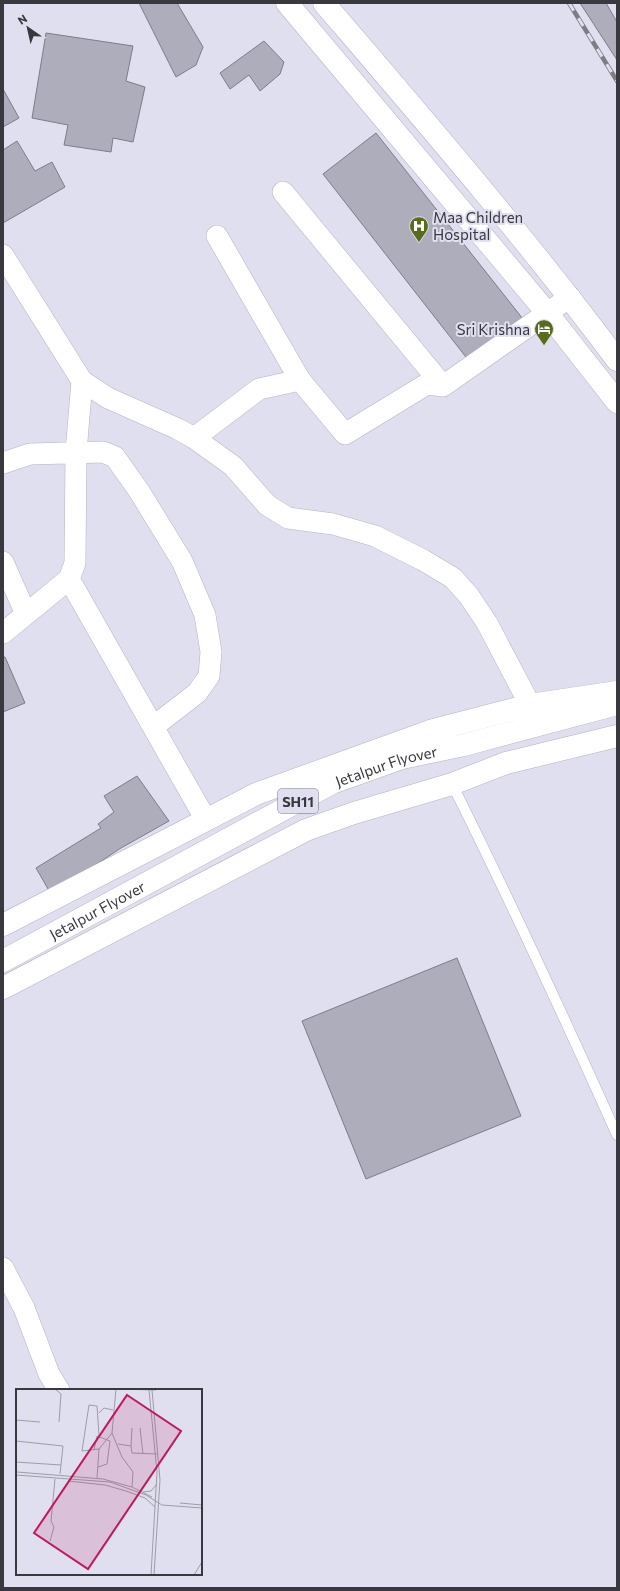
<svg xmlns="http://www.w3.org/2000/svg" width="620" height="1591" font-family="Commissioner,sans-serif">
	<rect width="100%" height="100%" fill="#dfdfef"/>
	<path fill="#adadbc" stroke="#7d7c8b" d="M 139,3 L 177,3 L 203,47 L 196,65 L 176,77 Z
		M 580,3 L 606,3 L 617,22 L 617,60 Z
		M 46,33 L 133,46 L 126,81 L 145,87 L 133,142 L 113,138 L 111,152 L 64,145 L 68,125 L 32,118 Z
		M 264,41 L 284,62 L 280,74 L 260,91 L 249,75 L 230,89 L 220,73 Z
		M 3,89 L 19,118 L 3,127 Z
		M 376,133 L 523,319 L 469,361 L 323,174 Z
		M 17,141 L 35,171 L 52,162 L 65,187 L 3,223 L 3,150 Z
		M 3,657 L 5,657 L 25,703 L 3,712 Z
		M 137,776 L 169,821 L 121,848 L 51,894 L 36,868 L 101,828 L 98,824 L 114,812 L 104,796 Z
		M 457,958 L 521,1116 L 366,1179 L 302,1021 Z"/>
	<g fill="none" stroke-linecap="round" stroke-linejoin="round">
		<defs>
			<path id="service" d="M 452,784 C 510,900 564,1017 617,1135"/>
			<path id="minor" d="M 283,192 L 443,386
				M 217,236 L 300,380
				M 3,255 L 82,381 L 108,398 L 178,429 L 194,438 L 233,466 L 267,505 L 288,518 L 333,524 L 375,536 L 423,560 L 453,578 L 469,596 L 487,623 L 530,705
				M 194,438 L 259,389 L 300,380 L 345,434 L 427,384 L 443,386 L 570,297
				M 3,463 L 30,454 L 103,452 L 115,457 L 139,491 L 182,561 L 205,615 L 211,652 L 209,676 L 197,693 L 153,727
				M 3,562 L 26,614
				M 69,579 L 206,820
				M 3,633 L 69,579 L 75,563 L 76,452 L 82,381
				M 3,1268 L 24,1308 L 49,1374 L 59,1390"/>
			<path id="tertiary" d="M 3,925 L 256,794 L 430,731 L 530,705 L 617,692
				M 3,988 L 306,830 L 354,813 L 452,784 L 506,763 L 617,736"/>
			<path id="secondary" d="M 287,3 L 548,314 L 617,402
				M 324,3 C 424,120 525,237 617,360"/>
			<g id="primary">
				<path id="s1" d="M 3,961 L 332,783 L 402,758 L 464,745 L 617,704"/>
			</g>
		</defs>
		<use href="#service" stroke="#b3b3c2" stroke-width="11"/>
		<use href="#minor" stroke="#b3b3c2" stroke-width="22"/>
		<use href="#tertiary" stroke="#b3b3c2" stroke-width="23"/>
		<use href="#secondary" stroke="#b3b3c2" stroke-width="23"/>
		<use href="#primary" stroke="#b3b3c2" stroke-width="23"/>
		<use href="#service" stroke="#fff" stroke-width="10"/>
		<use href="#minor" stroke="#fff" stroke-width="21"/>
		<use href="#tertiary" stroke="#fff" stroke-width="22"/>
		<use href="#secondary" stroke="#fff" stroke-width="22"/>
		<use href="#primary" stroke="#fff" stroke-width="22"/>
		<defs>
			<path id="rail" d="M 569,3 L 617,81"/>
		</defs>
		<use href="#rail" stroke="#7d7d87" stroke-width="4.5"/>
		<use href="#rail" stroke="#dfdfef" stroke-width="3" stroke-dasharray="9" stroke-linecap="butt"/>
	</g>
	<defs>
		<symbol id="hospital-pin" viewBox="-11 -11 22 30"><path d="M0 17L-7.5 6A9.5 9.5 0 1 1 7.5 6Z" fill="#586d1c" stroke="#dfdfef"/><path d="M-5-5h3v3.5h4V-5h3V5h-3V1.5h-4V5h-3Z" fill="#fff"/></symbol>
		<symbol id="hotel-pin" viewBox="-11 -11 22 30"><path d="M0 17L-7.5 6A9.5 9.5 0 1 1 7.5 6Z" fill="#586d1c" stroke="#dfdfef"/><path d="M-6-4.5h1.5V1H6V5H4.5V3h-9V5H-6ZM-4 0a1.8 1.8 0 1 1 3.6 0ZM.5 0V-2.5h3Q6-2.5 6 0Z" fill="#fff"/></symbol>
	</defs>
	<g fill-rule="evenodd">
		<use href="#hospital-pin" x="408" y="215" width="22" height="30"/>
		<use href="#hotel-pin" x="533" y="318" width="22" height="30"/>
	</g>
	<g text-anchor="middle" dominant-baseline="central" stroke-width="4" stroke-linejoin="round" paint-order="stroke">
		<rect fill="#dfdfef" stroke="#6b6a74" stroke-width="1" x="278" y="789" width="40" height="24" rx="3"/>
		<g font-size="14" font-weight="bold" fill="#39383f">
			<text x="298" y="801">SH11</text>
		</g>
		<g font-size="15" fill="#39383f" stroke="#dfdfef" text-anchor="start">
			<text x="433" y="217">Maa Children<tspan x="433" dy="17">Hospital</tspan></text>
			<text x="530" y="329" text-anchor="end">Sri Krishna</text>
		</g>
		<g font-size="15" fill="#39383f" stroke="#dfdfef">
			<text stroke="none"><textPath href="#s1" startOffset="431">Jetalpur Flyover</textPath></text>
			<text stroke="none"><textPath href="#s1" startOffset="107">Jetalpur Flyover</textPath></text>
		</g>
	</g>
	<g transform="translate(16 1389)">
		<rect width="186" height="186" fill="#dfdfef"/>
		<path fill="none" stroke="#9d9ca9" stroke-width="1" d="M 39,0 L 45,5 L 43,33M 100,0 L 96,44 L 106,68 L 117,83 L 116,98M 103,0 L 140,1M 133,1 L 141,83 L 135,186M 136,1 L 144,91 L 138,186M 83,24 L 88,19 L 97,21M 0,31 L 24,33M 124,39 L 127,65M 83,46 L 81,17 L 73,16 L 66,62 L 83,60 L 96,44M 0,52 L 47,57 L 44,85M 102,55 L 115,57 L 116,64 L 141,65M 115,57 L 116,39M 78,61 L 81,47 L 94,52 L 91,75 L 82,78M 0,73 L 45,76M 1,83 L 87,90 L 116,98 L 136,108M 0,86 L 94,93 L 130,106 L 146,116 L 186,119M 81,89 L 83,60M 52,92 L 89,96 L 110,102 L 129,109 L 139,118M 127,103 L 135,102 L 141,95M 164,114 L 186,116M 34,152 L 38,138 L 35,132 L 39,90M 178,186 L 186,173"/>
		<path fill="#c2185b" fill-opacity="0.15" stroke="#c2185b" stroke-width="2" d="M 111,6 L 165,42 L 72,180 L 18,144 Z"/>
		<rect width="186" height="186" fill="none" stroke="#39383f" stroke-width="2"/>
	</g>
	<rect width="620" height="1591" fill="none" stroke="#39383f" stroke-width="8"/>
	<g transform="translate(28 28) rotate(326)" stroke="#dfdfef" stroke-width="3" paint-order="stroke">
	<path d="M0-3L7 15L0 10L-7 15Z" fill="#39383f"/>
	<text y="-6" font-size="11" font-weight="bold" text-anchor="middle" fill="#39383f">N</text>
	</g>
</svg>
